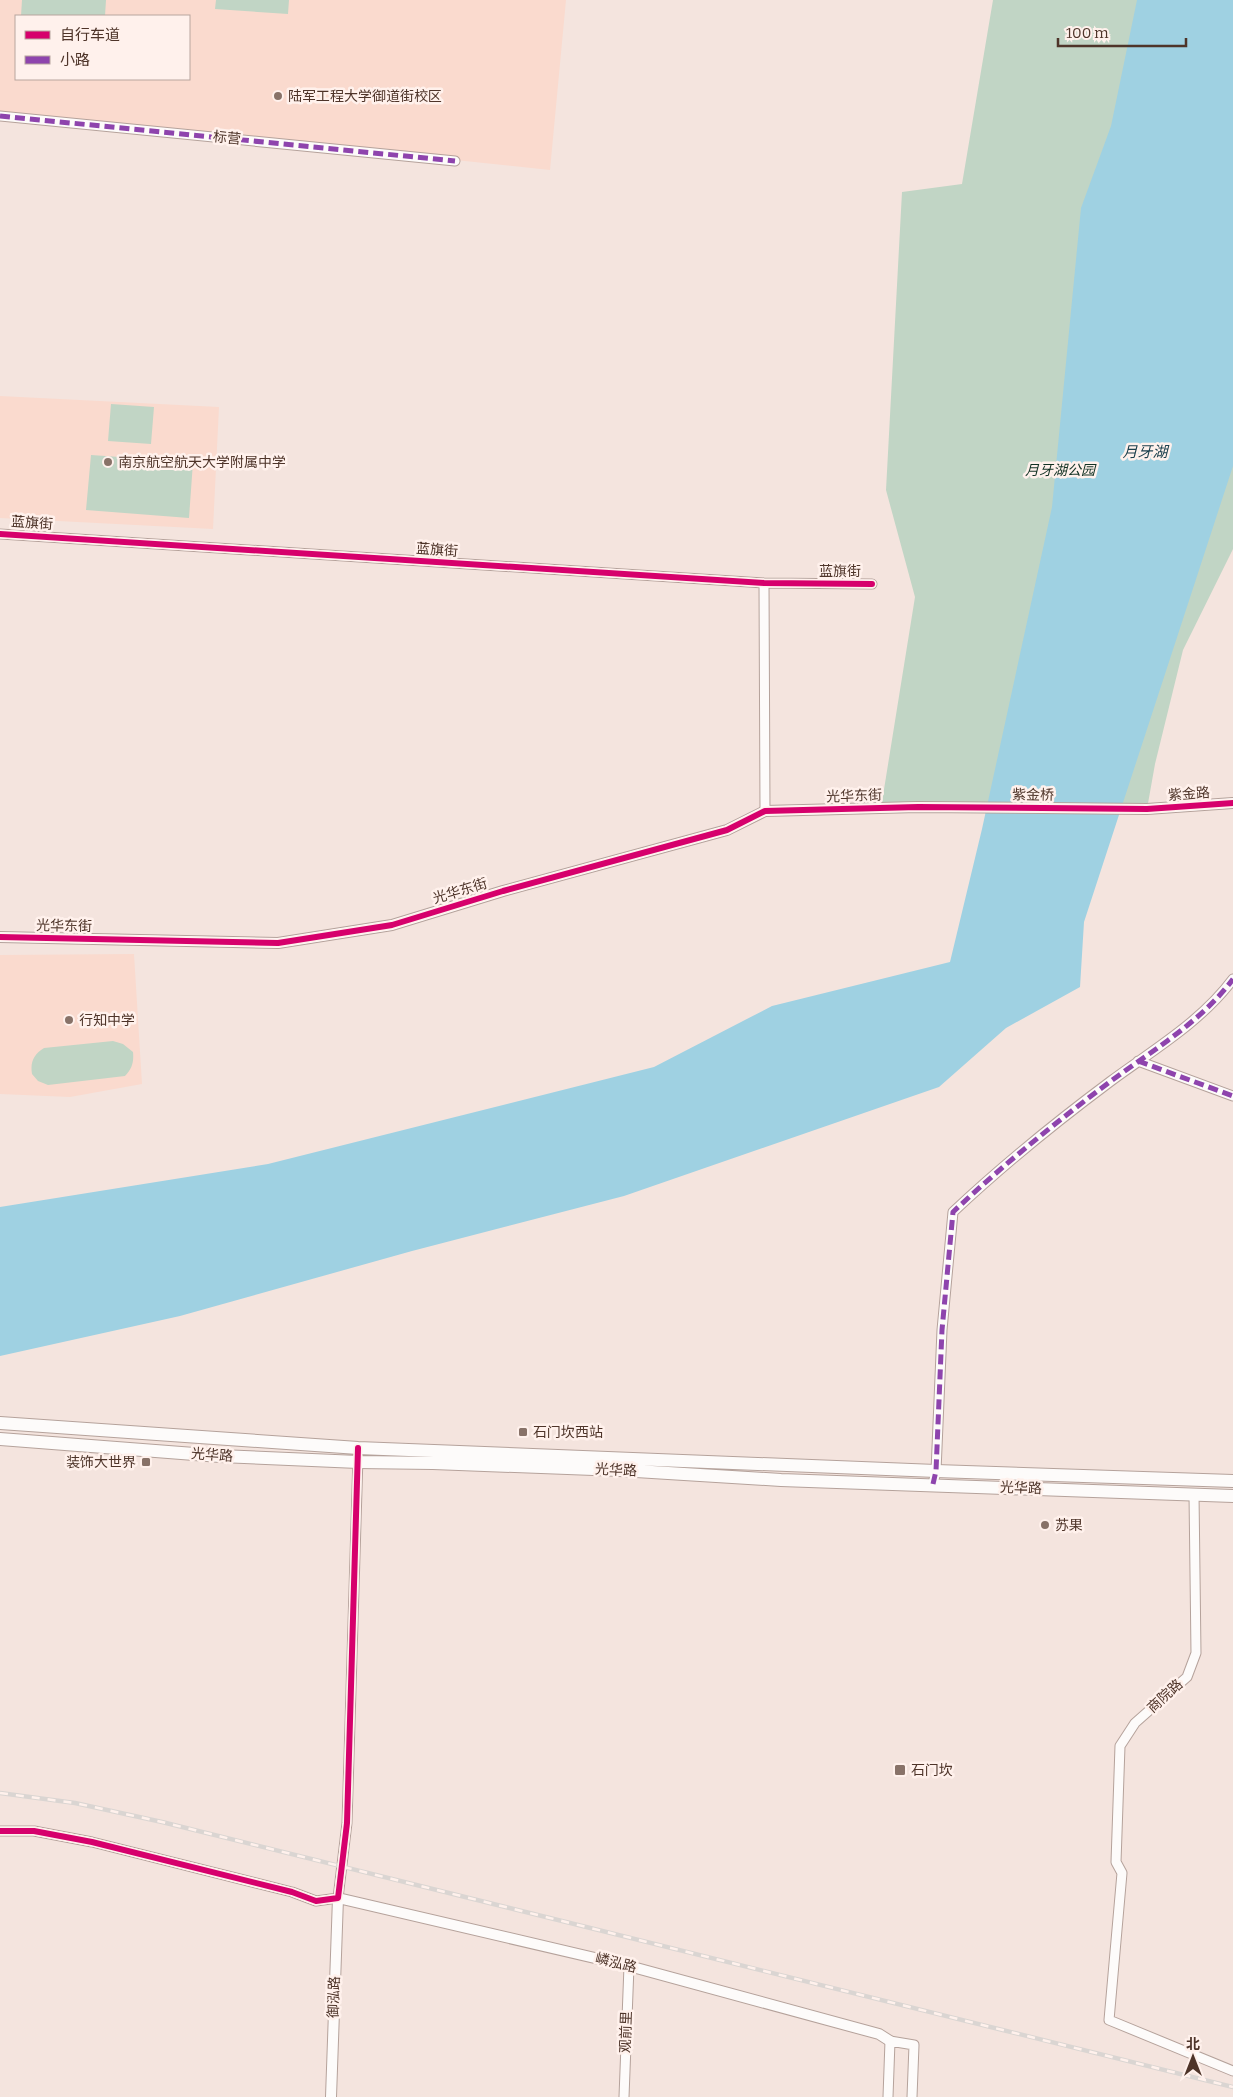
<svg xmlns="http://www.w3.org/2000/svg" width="1233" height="2097" font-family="Bitter,'Noto Sans SC',serif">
	<rect width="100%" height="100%" fill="#f4e4de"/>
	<path fill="#fadace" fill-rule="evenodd" d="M 0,0 L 566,0 L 550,170 L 0,112 ZM 16,16 L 189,16 L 189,79 L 16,79 Z
		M 0,396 L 219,407 L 213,529 L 0,518 Z
		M 134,954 L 142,1084 L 70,1097 L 0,1094 L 0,955 Z"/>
	<path fill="#c1d5c5" d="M 22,0 L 106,0 L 105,16 L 21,16 Z
		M 216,0 L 289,0 L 288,14 L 215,9 Z
		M 993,0 L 1233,0 L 1233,549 L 1183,650 L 1155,764 L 1147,809 L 881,808 L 915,597 L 886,490 L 902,192 L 962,184 Z
		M 111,404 L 154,407 L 151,444 L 108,441 Z
		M 91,455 L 193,462 L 189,518 L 86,510 Z
		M 113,1041 L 123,1044 L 133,1052 C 134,1062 132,1069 125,1076 L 48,1085 L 38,1081 L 32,1074 C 30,1062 34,1054 44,1048 Z"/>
	<path fill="#9fd1e2" d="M 1137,0 L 1233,0 L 1233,466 L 1084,922 L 1080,987 L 1006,1028 L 939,1087 L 624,1196 L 412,1251 L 180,1316 L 0,1356 L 0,1207 L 268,1164 L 654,1067 L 772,1006 L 950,962 L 982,829 L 1052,507 L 1081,208 L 1111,126 Z"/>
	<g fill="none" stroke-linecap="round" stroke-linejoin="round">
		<defs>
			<path id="minor" d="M 0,116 L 455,161
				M 0,534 L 764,583 L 872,584
				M 764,583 L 765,811
				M 1138,1061 L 1233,1096
				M 933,1484 L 936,1471 L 942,1330 L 953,1212 C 1003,1165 1056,1122 1111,1081 C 1153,1050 1201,1022 1233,979
				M 1194,1494 L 1196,1653 L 1187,1677 L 1135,1723 L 1120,1746 L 1116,1862 L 1122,1873 L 1109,2020 L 1233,2071
				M 0,1831 L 34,1831 L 92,1842 L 292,1892 L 316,1901 L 338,1898 L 347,1823 L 358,1456
				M 624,2097 L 629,1966
				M 888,2097 L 890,2041 L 914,2045 L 912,2097"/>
			<path id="tertiary" d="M 0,937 L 278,943 L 392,925 L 503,891 L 727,830 L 765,811 L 918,807 L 1147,809 L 1233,803
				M 331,2097 L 338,1898 L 629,1966 L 879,2034 L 890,2041"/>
			<path id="primary" d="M 0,1423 L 358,1448 L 936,1471 L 1233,1481
				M 0,1439 L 220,1456 L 358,1462 L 433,1463 L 620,1470 L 781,1480 L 1233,1496"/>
		</defs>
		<use href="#minor" stroke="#b5a29b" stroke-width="11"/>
		<use href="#tertiary" stroke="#b5a29b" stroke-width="12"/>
		<use href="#primary" stroke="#b5a29b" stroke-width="14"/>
		<use href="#minor" stroke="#fdfbfa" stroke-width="9"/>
		<use href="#tertiary" stroke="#fdfbfa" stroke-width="10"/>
		<use href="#primary" stroke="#fdfbfa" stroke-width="12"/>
		<defs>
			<path id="rail" d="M 0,1793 L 75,1803 L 162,1822 L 1233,2087"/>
		</defs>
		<use href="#rail" stroke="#dad5d2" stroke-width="4.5"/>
		<use href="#rail" stroke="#fff1ec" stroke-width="2.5" stroke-dasharray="8" stroke-linecap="butt"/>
		<path stroke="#8e44ad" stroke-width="5" stroke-dasharray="10 5" stroke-linecap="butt" d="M 0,116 L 455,161
			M 1138,1061 L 1233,1096
			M 933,1484 L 936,1471 L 942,1330 L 953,1212 C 1003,1165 1056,1122 1111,1081 C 1153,1050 1201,1022 1233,979"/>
		<defs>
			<path id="cycleway" d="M 0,534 L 764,583 L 872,584
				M 0,937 L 278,943 L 392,925 L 503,891 L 727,830 L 765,811 L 918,807 L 1147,809 L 1233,803
				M 0,1831 L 34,1831 L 92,1842 L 292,1892 L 316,1901 L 338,1898 L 347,1823 L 358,1448"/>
		</defs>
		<use href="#cycleway" stroke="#fff1ec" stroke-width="9"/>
		<use href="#cycleway" stroke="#d6006c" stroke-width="6"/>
	</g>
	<g fill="#887268" stroke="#fff1ec" stroke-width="2">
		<circle cx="278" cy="96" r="5"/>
		<circle cx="108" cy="462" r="5"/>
		<circle cx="69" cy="1020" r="5"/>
		<rect x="518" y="1427" width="10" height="10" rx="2.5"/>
		<rect x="141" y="1457" width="10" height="10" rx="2.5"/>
		<circle cx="1045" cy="1525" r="5"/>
		<rect x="894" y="1764" width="12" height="12" rx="2.5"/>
	</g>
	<g text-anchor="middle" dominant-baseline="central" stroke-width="5" stroke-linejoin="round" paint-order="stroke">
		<g font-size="14" fill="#4e3429" stroke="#fff1ec" text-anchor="start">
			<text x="288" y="96">陆军工程大学御道街校区</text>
			<text x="118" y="462">南京航空航天大学附属中学</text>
			<text x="79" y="1020">行知中学</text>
			<text x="533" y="1432">石门坎西站</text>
			<text x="136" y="1462" text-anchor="end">装饰大世界</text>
			<text x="1055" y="1525">苏果</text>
			<text x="911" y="1770">石门坎</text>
		</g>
		<g font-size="14" fill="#4e3429" stroke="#fff1ec">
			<text transform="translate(227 138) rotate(6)">标营</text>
			<text transform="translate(32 523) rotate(4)">蓝旗街</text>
			<text transform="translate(437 550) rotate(4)">蓝旗街</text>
			<text x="840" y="571">蓝旗街</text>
			<text transform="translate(1189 794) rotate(-4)">紫金路</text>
			<text transform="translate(1033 795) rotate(1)">紫金桥</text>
			<text transform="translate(854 796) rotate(-2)">光华东街</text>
			<text transform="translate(460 891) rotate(-17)">光华东街</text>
			<text transform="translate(64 926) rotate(1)">光华东街</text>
			<text transform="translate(212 1455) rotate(4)">光华路</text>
			<text transform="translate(616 1470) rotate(3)">光华路</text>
			<text transform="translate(1021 1488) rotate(2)">光华路</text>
			<text transform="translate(1165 1696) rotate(-42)">商院路</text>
			<text transform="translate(616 1963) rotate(14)">嶙泓路</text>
			<text transform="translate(334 1997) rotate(-88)">御泓路</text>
			<text transform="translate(626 2032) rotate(-88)">观前里</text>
		</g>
		<g font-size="14" font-style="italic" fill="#113123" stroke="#fff1ec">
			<text x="1060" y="470">月牙湖公园</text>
		</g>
		<g font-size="15" font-style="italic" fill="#1c404d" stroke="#fff1ec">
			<text x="1145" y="452">月牙湖</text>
		</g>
	</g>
	<rect x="15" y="15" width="175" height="65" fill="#fff1ec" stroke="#b8a59e"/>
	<rect x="25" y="31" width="25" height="8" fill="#d6006c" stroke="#b8a59e"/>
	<text x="60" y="40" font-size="15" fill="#4e3429">自行车道</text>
	<rect x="25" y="56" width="25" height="8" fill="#8e44ad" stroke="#b8a59e"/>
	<text x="60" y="65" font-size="15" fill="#4e3429">小路</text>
	<g transform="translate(1193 2057)" stroke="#fff1ec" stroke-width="4" paint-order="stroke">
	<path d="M0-4L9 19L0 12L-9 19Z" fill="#4e3429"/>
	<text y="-8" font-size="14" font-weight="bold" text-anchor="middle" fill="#4e3429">北</text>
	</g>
	<path d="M1058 38v8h128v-8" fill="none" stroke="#4e3429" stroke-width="2.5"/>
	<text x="1066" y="38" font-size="15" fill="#4e3429" stroke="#fff1ec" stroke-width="4" paint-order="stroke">100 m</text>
</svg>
